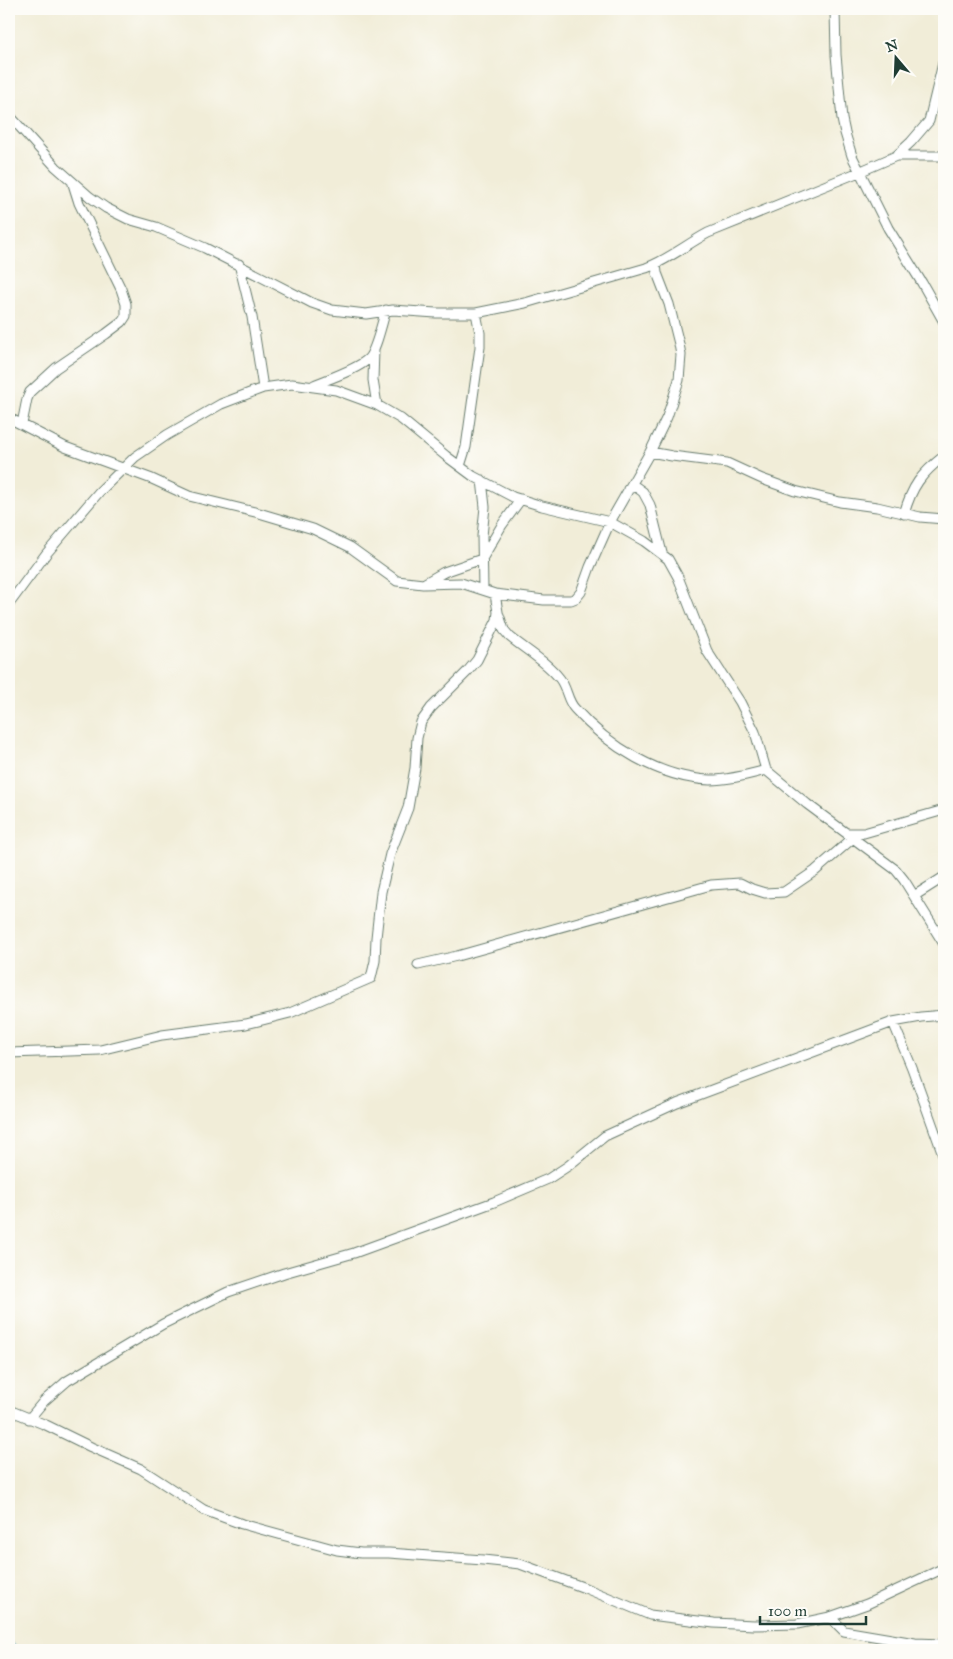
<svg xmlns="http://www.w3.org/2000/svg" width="953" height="1659" font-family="'IM FELL Great Primer',serif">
	<rect width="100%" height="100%" fill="#fdfcf7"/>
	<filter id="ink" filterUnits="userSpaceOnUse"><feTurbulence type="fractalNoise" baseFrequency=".02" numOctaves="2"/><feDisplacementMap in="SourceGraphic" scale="10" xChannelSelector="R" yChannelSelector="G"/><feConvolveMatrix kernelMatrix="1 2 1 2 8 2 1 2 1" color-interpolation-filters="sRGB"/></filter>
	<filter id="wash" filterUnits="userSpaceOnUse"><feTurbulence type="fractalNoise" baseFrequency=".0096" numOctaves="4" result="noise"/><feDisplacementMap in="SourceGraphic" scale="20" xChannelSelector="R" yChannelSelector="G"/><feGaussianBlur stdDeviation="1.12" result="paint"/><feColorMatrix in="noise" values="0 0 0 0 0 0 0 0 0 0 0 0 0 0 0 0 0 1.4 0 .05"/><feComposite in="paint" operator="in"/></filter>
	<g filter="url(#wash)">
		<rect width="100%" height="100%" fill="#f1edd8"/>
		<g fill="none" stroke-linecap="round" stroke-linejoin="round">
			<path stroke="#4ca8ca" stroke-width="2" d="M 9,1642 L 19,1650"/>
		</g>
	</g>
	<g filter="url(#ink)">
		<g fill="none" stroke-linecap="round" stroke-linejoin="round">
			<defs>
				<path id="street" d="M 835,9 L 836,55 L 842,119 L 845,133 L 852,156 L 888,228 L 922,283 L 944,322
					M 9,115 L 56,167 L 90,197 L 106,208 L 128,219 L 156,227 L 205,248 L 312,303 L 332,310 L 366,314 L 393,310 L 436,313 L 476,313 L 525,303 L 646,268 C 668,260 687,244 708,233 L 859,172 L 896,156 L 911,142 L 929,121 L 944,59
					M 896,156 L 944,156
					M 239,264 L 252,317 L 263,388
					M 374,350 L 373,380 L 377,405
					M 314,385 C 328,379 358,369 368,359 C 376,351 382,322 386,310
					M 9,418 L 65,447 L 152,479 L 189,496 L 259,513 L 313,529 L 350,547 L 397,581 L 423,584 L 461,583 L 495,594 L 544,600 L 571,600 L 576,598 L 581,592 L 590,567 L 610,522 L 650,452 L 667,417 L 679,380 L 681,355 L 679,344 L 669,304 L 657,273 L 656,264
					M 22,424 L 27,399 L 30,392 L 56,368 L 106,334 L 122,322 L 126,316 L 126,304 L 121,289 L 79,203 L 73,184
					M 650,452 L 672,456 L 727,463 L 762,479 L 795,491 L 840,502 L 877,507 L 920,517 L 944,519
					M 460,466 L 466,447 L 480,347 L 480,333 L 476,313
					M 482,480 L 485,507 L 482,536 L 483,589
					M 628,489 L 636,487 L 643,492 L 650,505 L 662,553
					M 904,514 C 912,486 921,474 944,456
					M 425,583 L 444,572 L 482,559 L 502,525 L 521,499
					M 9,604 L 46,554 L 99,492 L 135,457 L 167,435 L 221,404 L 263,388 L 292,384 L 336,390 L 377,405 L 401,419 L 446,456 L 473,476 L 513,497 L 542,506 L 610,522 L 644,541 L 668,559 L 678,577 L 707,651 L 740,702 L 755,732 L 766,770 L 807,804 L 896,870 L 904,880 L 944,944
					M 499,615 L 504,630 L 510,637 C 526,650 547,662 560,679 C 567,688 567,701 575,709 C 608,746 659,778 710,780 C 729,780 748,775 766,770
					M 847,833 L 864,833 L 944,810
					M 914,896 L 944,877
					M 418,965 L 457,956 L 711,885 L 740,883 L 752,889 L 765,893 L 784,892 L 815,871 L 853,838
					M 893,1022 L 912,1068 L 944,1157
					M 9,1053 L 100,1050 L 162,1035 L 246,1024 L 290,1013 L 371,978 L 375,961 L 376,938 L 381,892 L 390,854 L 408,808 L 415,768 L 417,738 L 421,722 L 431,708 L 467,672 L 477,660 L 497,620 L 498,612 L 495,594
					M 9,1410 L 46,1425 L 91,1447 L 141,1469 L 204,1510 L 242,1524 L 337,1550 L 361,1553 L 389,1553 L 483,1560 L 520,1564 L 585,1588 L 650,1615 L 714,1623 L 754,1625 L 797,1624 L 830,1617 L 867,1604 L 944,1568
					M 29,1419 L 44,1401 L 67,1381 L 163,1324 L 228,1292 L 284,1273 L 354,1253 L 494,1202 L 548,1179 L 568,1166 L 605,1136 L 677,1103 L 893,1022 L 921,1017 L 944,1015
					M 830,1617 L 844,1631 L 915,1643 L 944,1644"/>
			</defs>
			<use href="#street" stroke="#687b6d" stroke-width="11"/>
			<use href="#street" stroke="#fff" stroke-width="9"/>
		</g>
	</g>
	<rect width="953" height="1659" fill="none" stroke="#fdfcf7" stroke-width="30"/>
	<g transform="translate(896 58) rotate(341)" stroke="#fdfcf7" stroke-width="4" paint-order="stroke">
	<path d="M0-4L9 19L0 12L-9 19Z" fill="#1f3d34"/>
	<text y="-8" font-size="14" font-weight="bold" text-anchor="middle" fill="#1f3d34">N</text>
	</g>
	<path d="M760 1616v8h106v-8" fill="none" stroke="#1f3d34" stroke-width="2.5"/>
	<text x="768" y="1616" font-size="15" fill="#1f3d34" stroke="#fdfcf7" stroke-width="4" paint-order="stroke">100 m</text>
</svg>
